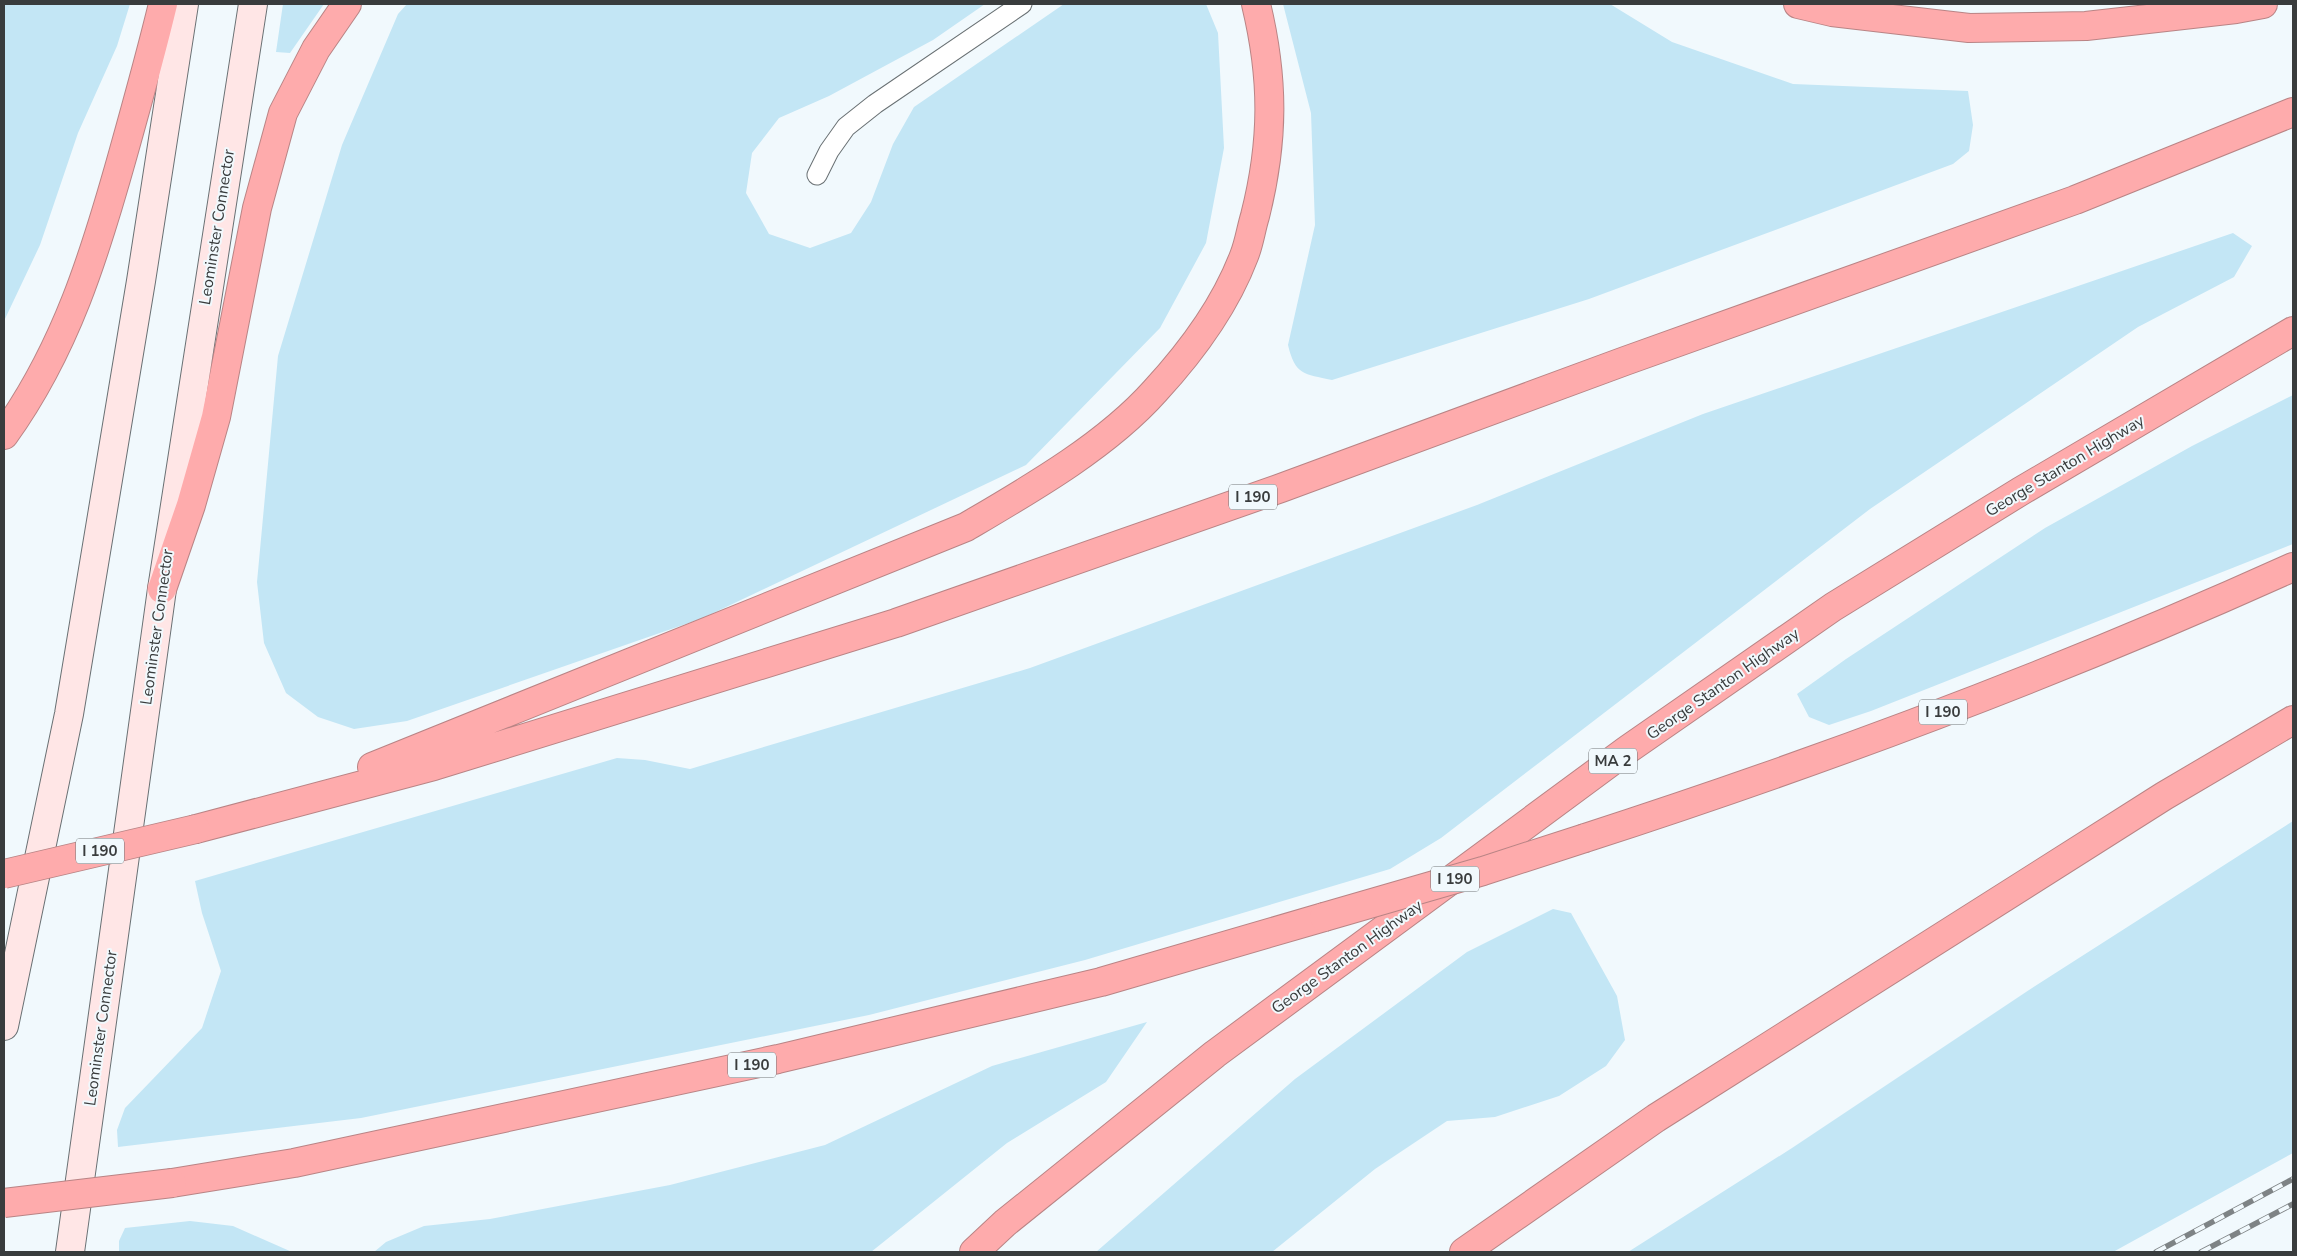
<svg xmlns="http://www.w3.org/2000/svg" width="2297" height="1256" font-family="'Nunito Sans',sans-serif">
	<rect width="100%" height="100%" fill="#f1f9fd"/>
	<path fill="#c3e6f5" d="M 4,4 L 130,4 L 117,46 L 78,133 L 40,245 L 4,321 Z
		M 283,4 L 324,4 L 290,53 L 276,52 Z
		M 407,4 L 985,4 L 933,40 L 829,96 L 779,118 L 752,153 L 746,193 L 769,234 L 810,248 L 851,233 L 871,202 L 893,144 L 914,107 L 1064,4 L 1206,4 L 1218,33 L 1224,148 L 1206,243 L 1160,328 L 1026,465 L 703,618 L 407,721 L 354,729 L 318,717 L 286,693 L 264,643 L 257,582 L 278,356 L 342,145 L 398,14 Z
		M 1283,4 L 1610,4 L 1672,42 L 1793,84 L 1968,91 L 1973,125 L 1969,151 L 1953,164 L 1589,299 L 1332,380 C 1304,374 1295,375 1288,345 L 1315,225 L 1311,113 Z
		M 2233,233 L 2252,246 L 2234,277 L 2138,327 L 1870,509 L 1441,838 L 1390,869 L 1085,960 L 869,1015 L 361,1118 L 118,1147 L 117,1130 L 125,1108 L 202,1028 L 221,971 L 202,913 L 195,881 L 617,758 L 645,760 L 690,769 L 1030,668 L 1477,505 L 1703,414 Z
		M 2293,395 L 2293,544 L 1871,711 L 1829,725 L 1809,717 L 1797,694 L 1846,659 L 2045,528 L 2192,446 Z
		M 2293,821 L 2293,1153 L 2113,1252 L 1628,1252 L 1792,1148 L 2029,990 Z
		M 1553,909 L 1571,913 L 1617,996 L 1625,1040 L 1606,1066 L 1559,1096 L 1495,1117 L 1447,1121 L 1375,1169 L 1272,1252 L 1096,1252 L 1295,1079 L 1467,952 Z
		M 1147,1022 L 1106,1082 L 1007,1143 L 871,1252 L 374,1252 L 386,1242 L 424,1226 L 490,1219 L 670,1185 L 825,1145 L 992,1066 Z
		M 190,1221 L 233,1226 L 292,1252 L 119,1252 L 119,1241 L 125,1228 Z"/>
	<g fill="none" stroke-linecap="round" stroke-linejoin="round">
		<defs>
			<path id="lane" d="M 817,175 L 829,151 L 846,127 L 875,104 L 1022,4"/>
			<path id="secondary" d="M 4,1026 L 69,714 L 141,281 L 184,4
				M 70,1252 L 162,589 L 253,4"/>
			<path id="highway" d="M 1798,4 L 1832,12 L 1969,28 L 2086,26 L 2236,9 L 2263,4
				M 4,435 C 66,349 95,254 123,154 C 137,104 151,54 163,4
				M 162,589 L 191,505 L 216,417 L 257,208 L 283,113 L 316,49 L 347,4
				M 372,767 L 966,527 C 1029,490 1106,446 1155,391 C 1191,352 1225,306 1244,256 C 1249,244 1251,229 1255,216 C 1274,141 1274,79 1256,4
				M 196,829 L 434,766 L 896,623 L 1281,488 L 1625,361 L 2075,200 L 2293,112
				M 1585,838 C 1826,760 2063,671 2293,567
				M 172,1183 L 294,1163 L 778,1059 L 1101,982 L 1324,917
				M 974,1252 L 1005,1223 L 1215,1054 L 1627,750 L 1833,607 L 2021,491 L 2293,331
				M 1464,1252 L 1656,1118 L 2164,796 L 2293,720"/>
		</defs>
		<use href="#lane" stroke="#697073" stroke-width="21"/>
		<use href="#secondary" stroke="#697073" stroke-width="30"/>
		<use href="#highway" stroke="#b98485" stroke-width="30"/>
		<use href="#lane" stroke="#fff" stroke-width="19"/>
		<use href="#secondary" stroke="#ffe6e6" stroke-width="28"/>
		<use href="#highway" stroke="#feabac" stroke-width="28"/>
		<defs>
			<path id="rail" d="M 2156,1252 L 2293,1179
				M 2201,1252 L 2293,1204"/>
		</defs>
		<use href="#rail" stroke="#7e8385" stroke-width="5.5"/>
		<use href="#rail" stroke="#f1f9fd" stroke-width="4" stroke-dasharray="11" stroke-linecap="butt"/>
		<defs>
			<path id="highway-bridge" d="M 4,874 L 196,829
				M 1324,917 L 1483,871 L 1585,838
				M 4,1203 L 172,1183"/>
		</defs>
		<use href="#highway-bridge" stroke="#b98485" stroke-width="30" stroke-linecap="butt"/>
		<use href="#highway-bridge" stroke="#feabac" stroke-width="28"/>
	</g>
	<g text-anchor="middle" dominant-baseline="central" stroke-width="4" stroke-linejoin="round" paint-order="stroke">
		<g fill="#f1f9fd" stroke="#707577" stroke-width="1">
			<rect x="1229" y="484.5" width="48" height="25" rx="4"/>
			<rect x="1919" y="699.5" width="48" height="25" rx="4"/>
			<rect x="1589" y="748.5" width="48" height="25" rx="4"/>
			<rect x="76" y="838.5" width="48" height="25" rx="4"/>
			<rect x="1431" y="866.5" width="48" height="25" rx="4"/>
			<rect x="728" y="1052.5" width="48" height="25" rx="4"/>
		</g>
		<g font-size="15" font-weight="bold" fill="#393c3d">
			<text x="1253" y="497">I 190</text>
			<text x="1943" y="712">I 190</text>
			<text x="1613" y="761">MA 2</text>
			<text x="100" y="851">I 190</text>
			<text x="1455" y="879">I 190</text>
			<text x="752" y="1065">I 190</text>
		</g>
		<g font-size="16" fill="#393c3d" stroke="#f1f9fd">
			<text transform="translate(217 227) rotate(-81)">Leominster Connector</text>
			<text transform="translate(2065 466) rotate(-31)">George Stanton Highway</text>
			<text transform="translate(157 627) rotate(-82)">Leominster Connector</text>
			<text transform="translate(1723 684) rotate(-35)">George Stanton Highway</text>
			<text transform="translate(1347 957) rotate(-36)">George Stanton Highway</text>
			<text transform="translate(101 1028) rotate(-82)">Leominster Connector</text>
		</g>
	</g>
	<rect width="2297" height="1256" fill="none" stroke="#393c3d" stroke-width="10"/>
</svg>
